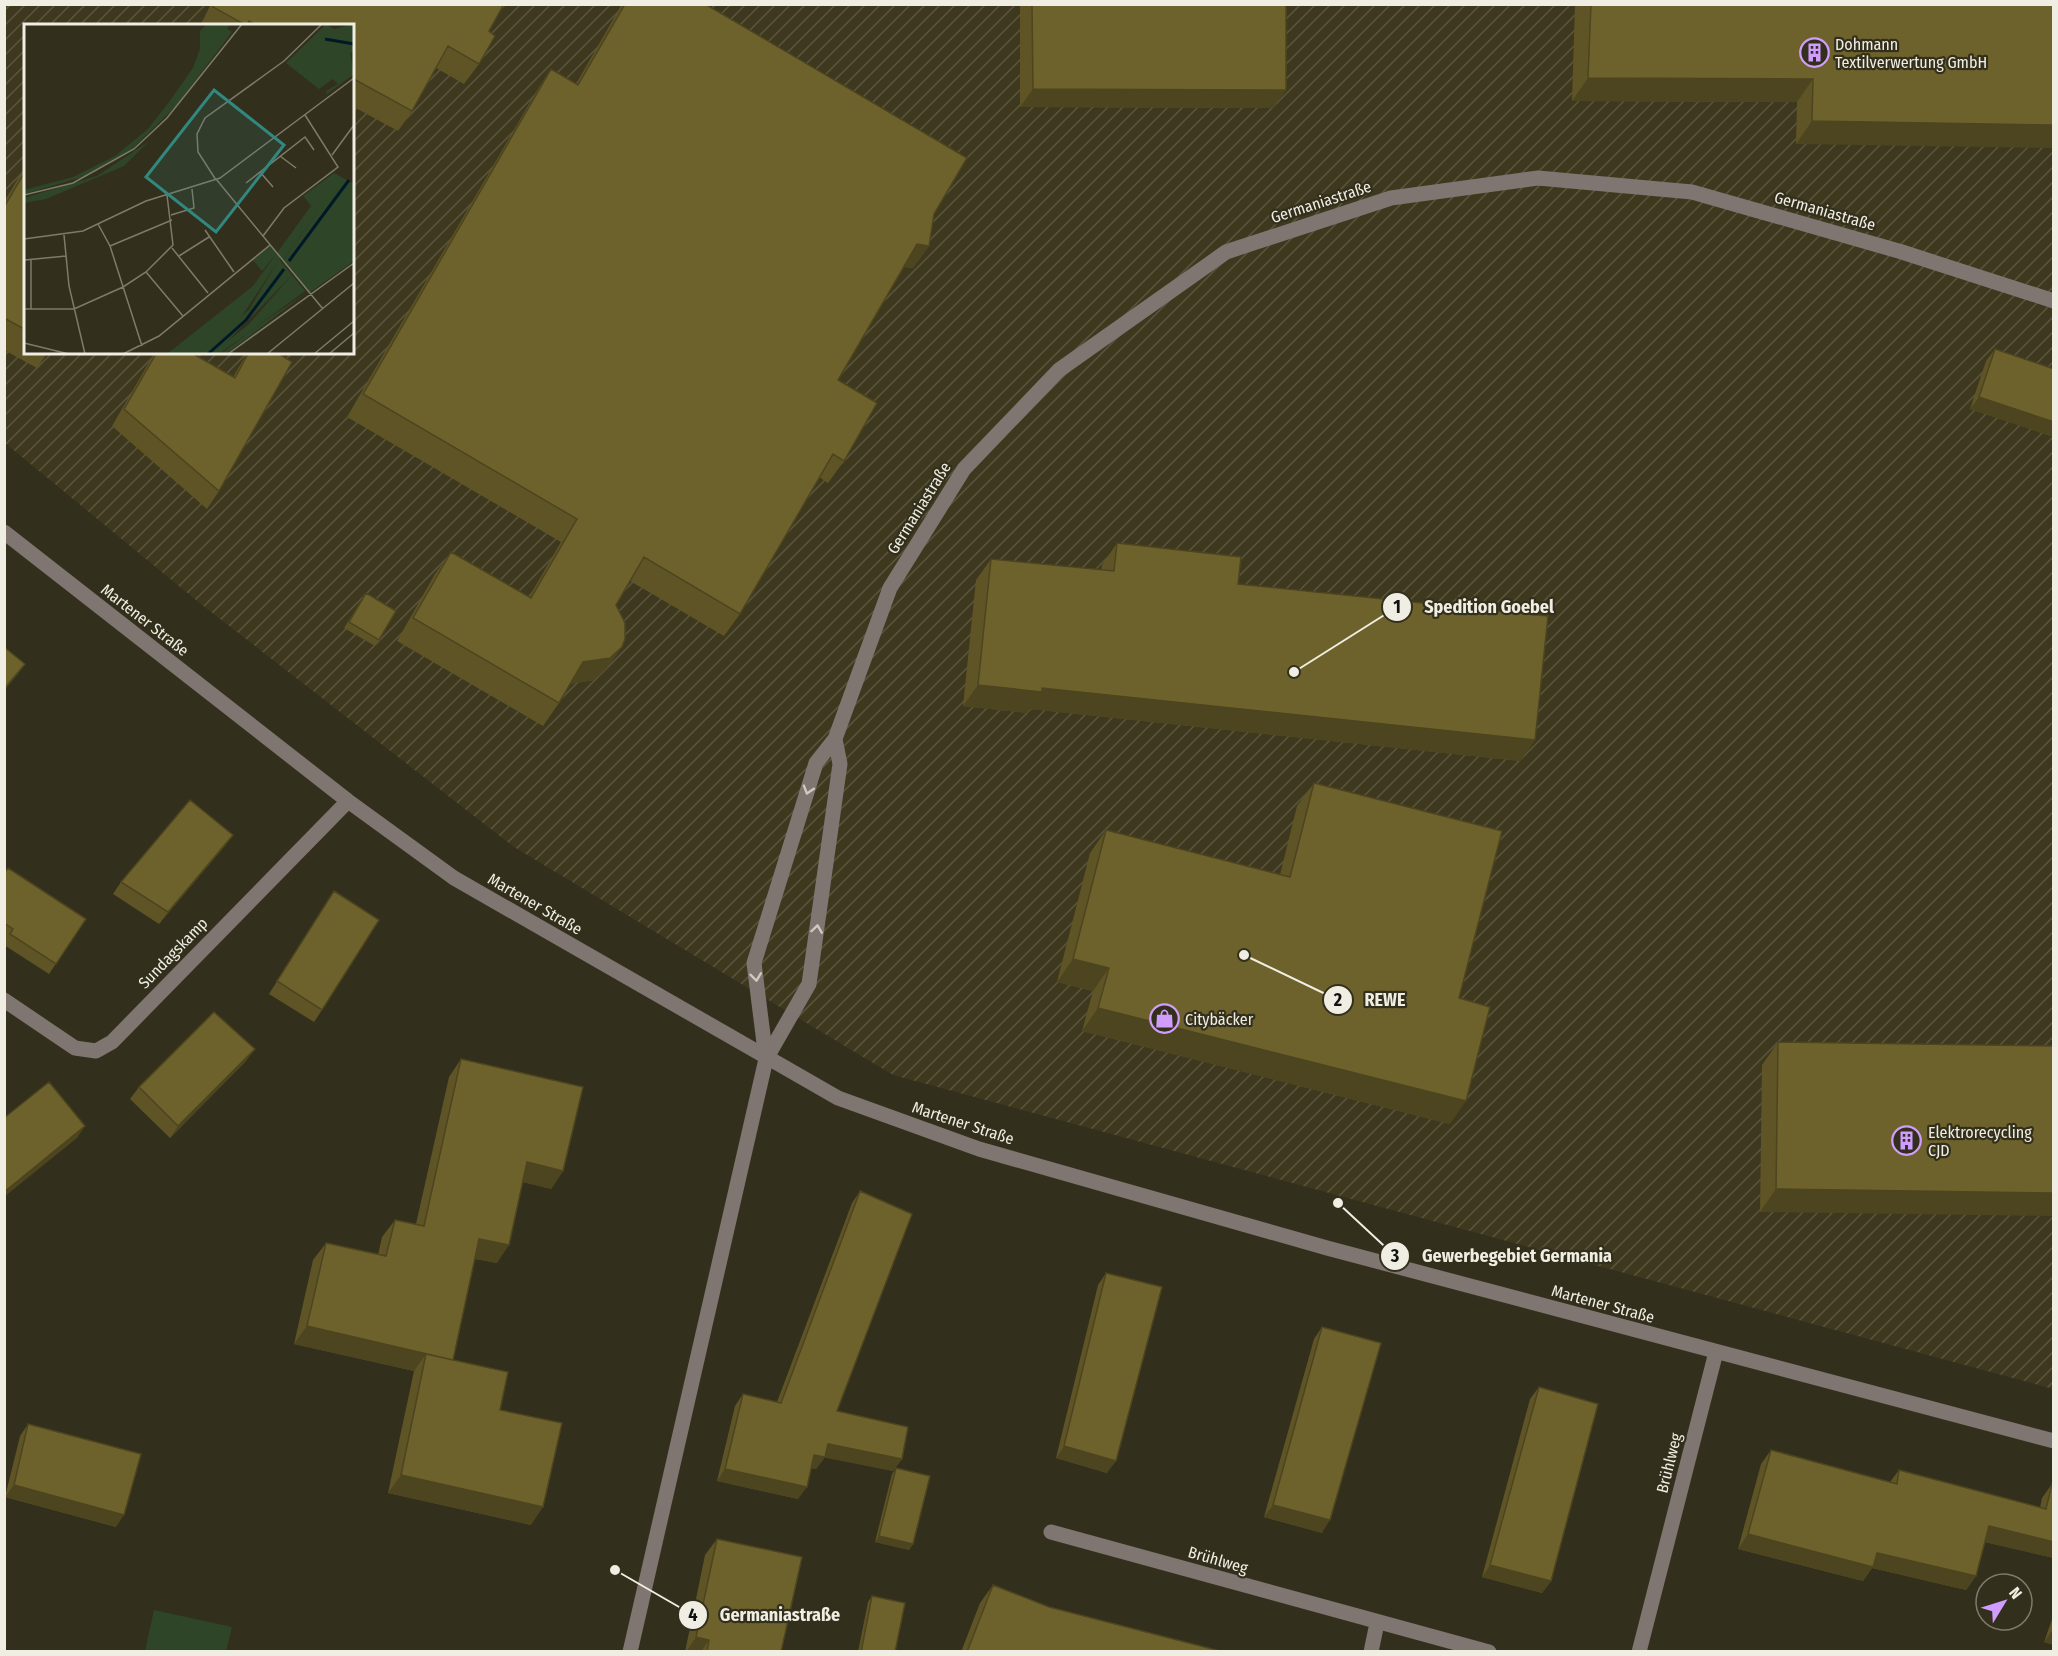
<svg xmlns="http://www.w3.org/2000/svg" width="2058" height="1656" font-family="'Fira Sans Condensed',sans-serif">
	<defs>
		<pattern id="industrial-furrows" width="10" height="10" patternUnits="userSpaceOnUse" patternTransform="scale(1.5)"><rect width="10" height="10" fill="#3e381f"/><path d="M-1 1l2-2M0 10L10 0M9 11l2-2" fill="none" stroke="#5a553f"/></pattern>
	</defs>
	<rect width="100%" height="100%" fill="#332f1d"/>
	<path fill="url(#industrial-furrows)" fill-rule="evenodd" d="M 4,5 L 2053,5 L 2053,1389 L 893,1075 L 514,847 L 197,601 L 5,443 ZM 26,26 L 352,26 L 352,352 L 26,352 Z"/>
	<path fill="#2e4627" d="M 154,1610 L 232,1627 L 226,1651 L 145,1651 Z"/>
	<g fill="none" stroke-linecap="round" stroke-linejoin="round">
		<path stroke="#7f7571" stroke-width="15" d="M 4,532 L 348,801 L 454,878 L 838,1098 L 979,1149 L 1327,1248 L 2054,1441
			M 4,1000 L 75,1048 L 96,1051 L 112,1042 L 348,801
			M 766,1059 L 754,963 L 816,763 L 835,739 L 890,588 L 964,469 L 1059,370 L 1226,252 L 1391,198 L 1538,178 L 1692,192 L 1902,252 L 2054,301
			M 1051,1532 L 1489,1652
			M 630,1652 L 766,1059 L 809,984 L 840,764 L 835,739
			M 1371,1652 L 1377,1623
			M 1639,1652 L 1716,1352"/>
	</g>
	<path fill="#5f5426" d="M 211,4 L 504,4 L 489,31 L 479,64 L 464,84 L 436,68 L 412,111 L 398,131 L 352,106 L 352,26 L 200,26 Z
		M 622,4 L 705,4 L 934,214 L 929,246 L 913,268 L 904,267 L 838,380 L 844,461 L 828,483 L 819,477 L 740,614 L 724,636 L 630,581 L 616,605 L 622,647 L 606,669 L 594,680 L 570,684 L 559,703 L 543,726 L 397,641 L 435,574 L 451,552 L 529,597 L 561,542 L 347,417 L 536,92 L 551,69 L 576,84 Z
		M 1020,4 L 1286,4 L 1286,90 L 1273,108 L 1020,107 Z
		M 1575,4 L 2054,4 L 1796,144 L 1797,102 L 1572,101 Z
		M 26,165 L 26,352 L 48,352 L 37,368 L 4,350 L 4,202 Z
		M 1995,349 L 2054,369 L 2054,437 L 1970,409 L 1986,361 Z
		M 155,352 L 190,352 L 233,377 L 248,352 L 276,352 L 219,491 L 207,509 L 112,426 Z
		M 1117,543 L 1238,584 L 1535,740 L 1520,761 L 1030,709 L 1027,713 L 963,706 L 976,580 L 991,559 L 1101,570 L 1102,565 Z
		M 366,593 L 379,640 L 375,646 L 344,628 Z
		M 1314,783 L 1459,998 L 1450,1124 L 1082,1031 L 1093,991 L 1057,982 L 1090,853 L 1106,830 L 1280,875 L 1297,806 Z
		M 233,835 L 224,847 L 159,924 L 113,894 L 121,882 Z
		M 4,873 L 86,919 L 49,974 L 4,945 L 4,941 L 6,939 L 4,938 Z
		M 334,891 L 322,1010 L 314,1022 L 269,994 Z
		M 1778,1042 L 2054,1046 L 1760,1212 L 1762,1065 Z
		M 461,1059 L 563,1171 L 551,1189 L 523,1182 L 497,1263 L 475,1259 L 453,1360 L 500,1410 L 531,1525 L 388,1493 L 414,1371 L 294,1344 L 313,1260 L 326,1243 L 378,1255 L 382,1237 L 395,1220 L 416,1224 L 449,1077 Z
		M 246,1061 L 170,1138 L 130,1099 L 139,1087 Z
		M 860,1191 L 837,1411 L 902,1459 L 893,1471 L 825,1457 L 816,1469 L 811,1468 L 798,1499 L 717,1481 L 735,1406 L 743,1394 L 777,1402 L 852,1203 Z
		M 1106,1273 L 1107,1473 L 1056,1458 L 1098,1285 Z
		M 1322,1327 L 1322,1533 L 1264,1517 L 1314,1339 Z
		M 1539,1387 L 1551,1581 L 1542,1593 L 1482,1577 L 1530,1399 Z
		M 28,1424 L 116,1527 L 5,1497 L 20,1436 Z
		M 1771,1450 L 1890,1482 L 1899,1470 L 2040,1508 L 2042,1498 L 2052,1484 L 2054,1484 L 2054,1558 L 1985,1542 L 1976,1576 L 1966,1590 L 1872,1568 L 1863,1581 L 1738,1549 L 1761,1464 Z
		M 896,1468 L 913,1544 L 909,1550 L 875,1542 L 892,1474 Z
		M 717,1539 L 781,1652 L 685,1652 L 705,1555 Z
		M 993,1585 L 1049,1607 L 1224,1652 L 961,1652 L 980,1603 Z
		M 872,1596 L 895,1652 L 858,1652 L 868,1602 Z
		M 2054,1614 L 2054,1645 L 2044,1642 Z"/>
	<path fill="#4d451f" d="M 1588,78 L 1813,79 L 1797,102 L 1572,101 Z
		M 1033,89 L 1286,90 L 1273,108 L 1020,107 Z
		M 1812,121 L 2054,125 L 2054,148 L 1796,144 Z
		M 917,244 L 929,246 L 913,268 L 901,266 Z
		M 1979,397 L 2054,422 L 2054,437 L 1970,409 Z
		M 622,647 L 606,669 L 594,680 L 568,684 L 583,662 Z
		M 25,664 L 18,674 L 4,691 L 4,689 Z
		M 978,685 L 1042,688 L 1535,740 L 1520,761 L 1030,709 L 1027,713 L 963,706 Z
		M 233,835 L 224,847 L 159,924 L 168,912 Z
		M 1073,959 L 1109,968 L 1093,991 L 1057,982 Z
		M 1098,1008 L 1466,1101 L 1450,1124 L 1082,1031 Z
		M 255,1049 L 246,1061 L 170,1138 L 178,1126 Z
		M 85,1126 L 77,1138 L 4,1197 L 4,1192 Z
		M 527,1162 L 563,1171 L 551,1189 L 515,1180 Z
		M 1776,1189 L 2054,1193 L 2054,1216 L 1760,1212 Z
		M 479,1239 L 509,1245 L 497,1263 L 466,1257 Z
		M 307,1326 L 453,1360 L 426,1354 L 414,1371 L 294,1344 Z
		M 828,1444 L 902,1459 L 893,1471 L 821,1457 L 825,1457 L 816,1469 L 806,1467 L 814,1455 Z
		M 1064,1446 L 1116,1461 L 1107,1473 L 1056,1458 Z
		M 725,1469 L 807,1487 L 798,1499 L 717,1481 Z
		M 401,1475 L 543,1507 L 531,1525 L 388,1493 Z
		M 14,1485 L 124,1515 L 116,1527 L 5,1497 Z
		M 1273,1505 L 1330,1520 L 1322,1533 L 1264,1517 Z
		M 1989,1526 L 2054,1542 L 2054,1558 L 1979,1541 Z
		M 1748,1534 L 1877,1553 L 1976,1576 L 1966,1590 L 1872,1568 L 1863,1581 L 1738,1549 Z
		M 879,1536 L 913,1544 L 909,1550 L 875,1542 Z
		M 1490,1565 L 1551,1581 L 1542,1593 L 1482,1577 Z
		M 2054,1628 L 2054,1645 L 2044,1642 Z
		M 696,1637 L 709,1640 L 701,1652 L 686,1652 Z"/>
	<path fill="#6e622c" stroke="#4d451f" stroke-width="1.5" d="M 214,4 L 504,4 L 489,31 L 495,36 L 479,64 L 448,46 L 412,111 L 352,78 L 352,26 L 257,26 L 249,21 L 247,26 L 213,7 Z
		M 625,4 L 705,4 L 967,158 L 934,214 L 929,246 L 917,244 L 838,380 L 877,403 L 844,461 L 833,454 L 740,614 L 644,557 L 616,605 L 625,623 L 625,639 L 622,647 L 610,658 L 583,662 L 559,703 L 413,618 L 451,552 L 531,598 L 577,519 L 363,394 L 551,69 L 578,85 Z
		M 1032,4 L 1286,4 L 1286,90 L 1033,89 Z
		M 1591,4 L 2054,4 L 2054,125 L 1812,121 L 1813,79 L 1588,78 Z
		M 26,170 L 26,330 L 4,318 L 4,207 Z
		M 1995,349 L 2054,369 L 2054,422 L 1979,397 Z
		M 157,352 L 190,352 L 235,378 L 249,352 L 276,352 L 292,362 L 219,491 L 124,409 Z
		M 1117,543 L 1241,557 L 1238,584 L 1548,616 L 1535,740 L 1042,688 L 1042,692 L 978,685 L 991,559 L 1114,571 Z
		M 366,593 L 396,611 L 379,640 L 349,622 Z
		M 4,647 L 25,664 L 4,689 Z
		M 1314,783 L 1502,831 L 1459,998 L 1490,1007 L 1466,1101 L 1098,1008 L 1109,968 L 1073,959 L 1106,830 L 1290,877 Z
		M 190,800 L 233,835 L 168,912 L 121,882 Z
		M 8,868 L 86,919 L 56,964 L 10,934 L 13,929 L 4,923 L 4,873 Z
		M 334,891 L 379,920 L 322,1010 L 277,981 Z
		M 214,1012 L 255,1049 L 178,1126 L 139,1087 Z
		M 1778,1042 L 2054,1046 L 2054,1193 L 1776,1189 Z
		M 461,1059 L 583,1087 L 563,1171 L 527,1162 L 509,1245 L 479,1239 L 453,1360 L 307,1326 L 326,1243 L 386,1256 L 395,1220 L 424,1226 Z
		M 49,1082 L 85,1126 L 4,1192 L 4,1118 Z
		M 860,1191 L 912,1214 L 837,1411 L 908,1427 L 902,1459 L 828,1444 L 825,1457 L 814,1455 L 807,1487 L 725,1469 L 743,1394 L 781,1403 Z
		M 1106,1273 L 1162,1287 L 1116,1461 L 1064,1446 Z
		M 1322,1327 L 1381,1343 L 1330,1520 L 1273,1505 Z
		M 426,1354 L 508,1372 L 500,1410 L 562,1423 L 543,1507 L 401,1475 Z
		M 1539,1387 L 1598,1404 L 1551,1581 L 1490,1565 Z
		M 28,1424 L 141,1454 L 124,1515 L 14,1485 Z
		M 1771,1450 L 1897,1484 L 1899,1470 L 2046,1509 L 2052,1484 L 2054,1484 L 2054,1542 L 1989,1526 L 1976,1576 L 1877,1553 L 1873,1567 L 1748,1534 Z
		M 896,1468 L 930,1476 L 913,1544 L 879,1536 Z
		M 717,1539 L 802,1557 L 781,1652 L 707,1652 L 709,1640 L 696,1637 Z
		M 993,1585 L 1049,1607 L 1224,1652 L 967,1652 Z
		M 872,1596 L 905,1603 L 895,1652 L 861,1652 Z"/>
	<defs><path id="oneway-chevron" d="M-2-3.5L2.5 0L-2 3.5" fill="none" stroke-width="1.6" stroke-linecap="round" stroke-linejoin="round" transform="scale(1.5)"/></defs>
	<g stroke="#cecac0">
		<use href="#oneway-chevron" transform="translate(808 790) rotate(107)"/>
		<use href="#oneway-chevron" transform="translate(817 929) rotate(-82)"/>
		<use href="#oneway-chevron" transform="translate(756 977) rotate(83)"/>
	</g>
	<defs>
		<symbol id="building-ring" viewBox="-11 -11 22 22"><circle r="9.5" fill="#332f1d" stroke="#d09dff" stroke-width="1.5"/><path d="M-4-6H4V6H1V3H-1V6H-4ZM-2.5-4.3h1.7v1.8h-1.7ZM.8-4.3h1.7v1.8H.8ZM-2.5-1h1.7V.8h-1.7ZM.8-1h1.7V.8H.8Z" fill="#d09dff"/></symbol>
		<symbol id="shop-ring" viewBox="-11 -11 22 22"><circle r="9.5" fill="#332f1d" stroke="#d09dff" stroke-width="1.5"/><path d="M-5-2.5h2.3a2.7 3.5 0 0 1 5.4 0H5L5.5 6h-11ZM-1.5-2.5h3a1.5 2.3 0 0 0-3 0Z" fill="#d09dff"/></symbol>
	</defs>
	<g fill-rule="evenodd">
		<use href="#building-ring" x="1798" y="36" width="33" height="33"/>
		<use href="#shop-ring" x="1148" y="1002" width="33" height="33"/>
		<use href="#building-ring" x="1890" y="1124" width="33" height="33"/>
	</g>
	<g text-anchor="middle" dominant-baseline="central" stroke-width="4.5" stroke-linejoin="round" paint-order="stroke">
		<g font-size="16" fill="#f0eee2" stroke="#332f1d" text-anchor="start">
			<text x="1835" y="44">Dohmann<tspan x="1835" dy="18">Textilverwertung GmbH</tspan></text>
			<text x="1185" y="1019">Citybäcker</text>
			<text x="1928" y="1132">Elektrorecycling<tspan x="1928" dy="18">CJD</tspan></text>
		</g>
		<g font-size="16" fill="#f0eee2" stroke="#332f1d">
			<text transform="translate(1321 202) rotate(-18)">Germaniastraße</text>
			<text transform="translate(1825 211) rotate(16)">Germaniastraße</text>
			<text transform="translate(919 508) rotate(-58)">Germaniastraße</text>
			<text transform="translate(145 620) rotate(38)">Martener Straße</text>
			<text transform="translate(535 904) rotate(30)">Martener Straße</text>
			<text transform="translate(173 953) rotate(-46)">Sundagskamp</text>
			<text transform="translate(963 1123) rotate(18)">Martener Straße</text>
			<text transform="translate(1603 1304) rotate(15)">Martener Straße</text>
			<text transform="translate(1669 1463) rotate(-76)">Brühlweg</text>
			<text transform="translate(1218 1560) rotate(16)">Brühlweg</text>
		</g>
	</g>
	<g transform="translate(24 24)">
		<rect width="330" height="330" fill="#332f1d"/>
		<path d="M 302,0 L 310,5 L 330,0 L 330,28 L 326,29 L 330,50 L 303,70 L 302,67 L 314,60 L 309,55 L 295,65 L 262,39 ZM 310,149 L 330,160 L 330,237 L 285,269 L 259,236 L 293,189 L 279,172 ZM 255,235 L 268,251 L 201,320 L 188,330 L 172,330 L 225,286 ZM 282,269 L 202,330 L 197,330 L 233,302 Z" fill="#2e4627"/>
		<path d="M 145,78 L 151,83 L 105,128 L 62,152 L 0,170 L 0,166 L 49,153 L 91,132 L 124,105 ZM 124,118 L 100,142 L 22,175 L 0,179 L 0,174 L 73,152 ZM 246,221 L 253,229 L 238,247 L 228,235 Z" fill="#2e4627"/>
		<path d="M 183,0 L 206,0 L 203,5 L 208,8 L 151,83 L 145,78 L 169,44 L 176,25 L 176,7 ZM 287,182 L 293,189 L 259,236 L 256,234 L 216,295 L 172,330 L 143,330 L 229,262 ZM 268,251 L 281,267 L 195,330 L 188,330 L 225,300 Z" fill="#2e4627"/>
		<path fill="none" stroke="#001928" stroke-width="3" d="M 301,15 L 330,20M 265,237 L 325,156M 184,330 L 222,296 L 260,245"/>
		<path fill="none" stroke="#7f7b6c" stroke-width="1.5" d="M 308,131 L 330,101M 256,132 L 272,144M 236,148 L 249,163M 192,155 L 299,285M 192,156 L 174,128 L 173,110 L 181,94 L 260,37 L 298,0M 222,159 L 281,113 L 290,126M 0,171 L 49,159 L 110,125 L 143,94 L 218,0M 147,191 L 170,184 L 168,165M 74,200 L 86,222 L 118,322M 181,206 L 210,248M 40,211 L 45,262 L 61,330M 239,212 L 260,184 L 314,143 L 281,91M 0,215 L 59,207 L 122,177 L 196,154 L 330,54M 86,222 L 148,196M 148,224 L 184,269M 155,232 L 185,213M 7,235 L 7,285M 1,236 L 42,232M 122,248 L 159,292M 0,285 L 50,285 L 99,263 L 122,248 L 149,221 L 143,171M 0,319 L 45,330M 99,330 L 135,312 L 246,221M 204,330 L 330,239M 243,330 L 330,259M 290,330 L 330,297M 305,330 L 330,309"/>
		<path fill="#31887f" fill-opacity="0.15" stroke="#31887f" stroke-width="3" d="M 190,66 L 260,121 L 192,208 L 122,153 Z"/>
		<rect width="330" height="330" fill="none" stroke="#f0eee2" stroke-width="3"/>
	</g>
	<path fill="none" stroke="#f0eee2" stroke-width="2" d="M1294 672L1397 607M1244 955L1338 1000M1338 1203L1395 1256M615 1570L693 1615"/>
	<g fill="#f0eee2" stroke="#332f1d" stroke-width="2">
		<circle cx="1294" cy="672" r="6"/>
		<circle cx="1244" cy="955" r="6"/>
		<circle cx="1338" cy="1203" r="6"/>
		<circle cx="615" cy="1570" r="6"/>
		<circle cx="1397" cy="607" r="15"/>
		<circle cx="1338" cy="1000" r="15"/>
		<circle cx="1395" cy="1256" r="15"/>
		<circle cx="693" cy="1615" r="15"/>
	</g>
	<g font-size="18" text-anchor="middle" font-weight="bold" fill="#111">
		<text x="1397" y="613">1</text>
		<text x="1338" y="1006">2</text>
		<text x="1395" y="1262">3</text>
		<text x="693" y="1621">4</text>
	</g>
	<g font-size="18" text-anchor="middle" font-weight="bold" fill="#f0eee2" stroke="#332f1d" stroke-width="4.5" stroke-linejoin="round" paint-order="stroke">
		<text x="1489" y="613">Spedition Goebel</text>
		<text x="1385" y="1006">REWE</text>
		<text x="1517" y="1262">Gewerbegebiet Germania</text>
		<text x="780" y="1621">Germaniastraße</text>
	</g>
	<rect width="2058" height="1656" fill="none" stroke="#f0eee2" stroke-width="12"/>
	<g transform="translate(2004 1602) rotate(52)"><circle r="28" fill="#332f1d" stroke="#7f7b6c" stroke-width="1.5"/>
	<path d="M0-4.5L10 22L0 15L-10 22Z" fill="#d09dff"/>
	<text y="-9" font-size="16" font-weight="bold" text-anchor="middle" fill="#f0eee2">N</text>
	</g>
</svg>
